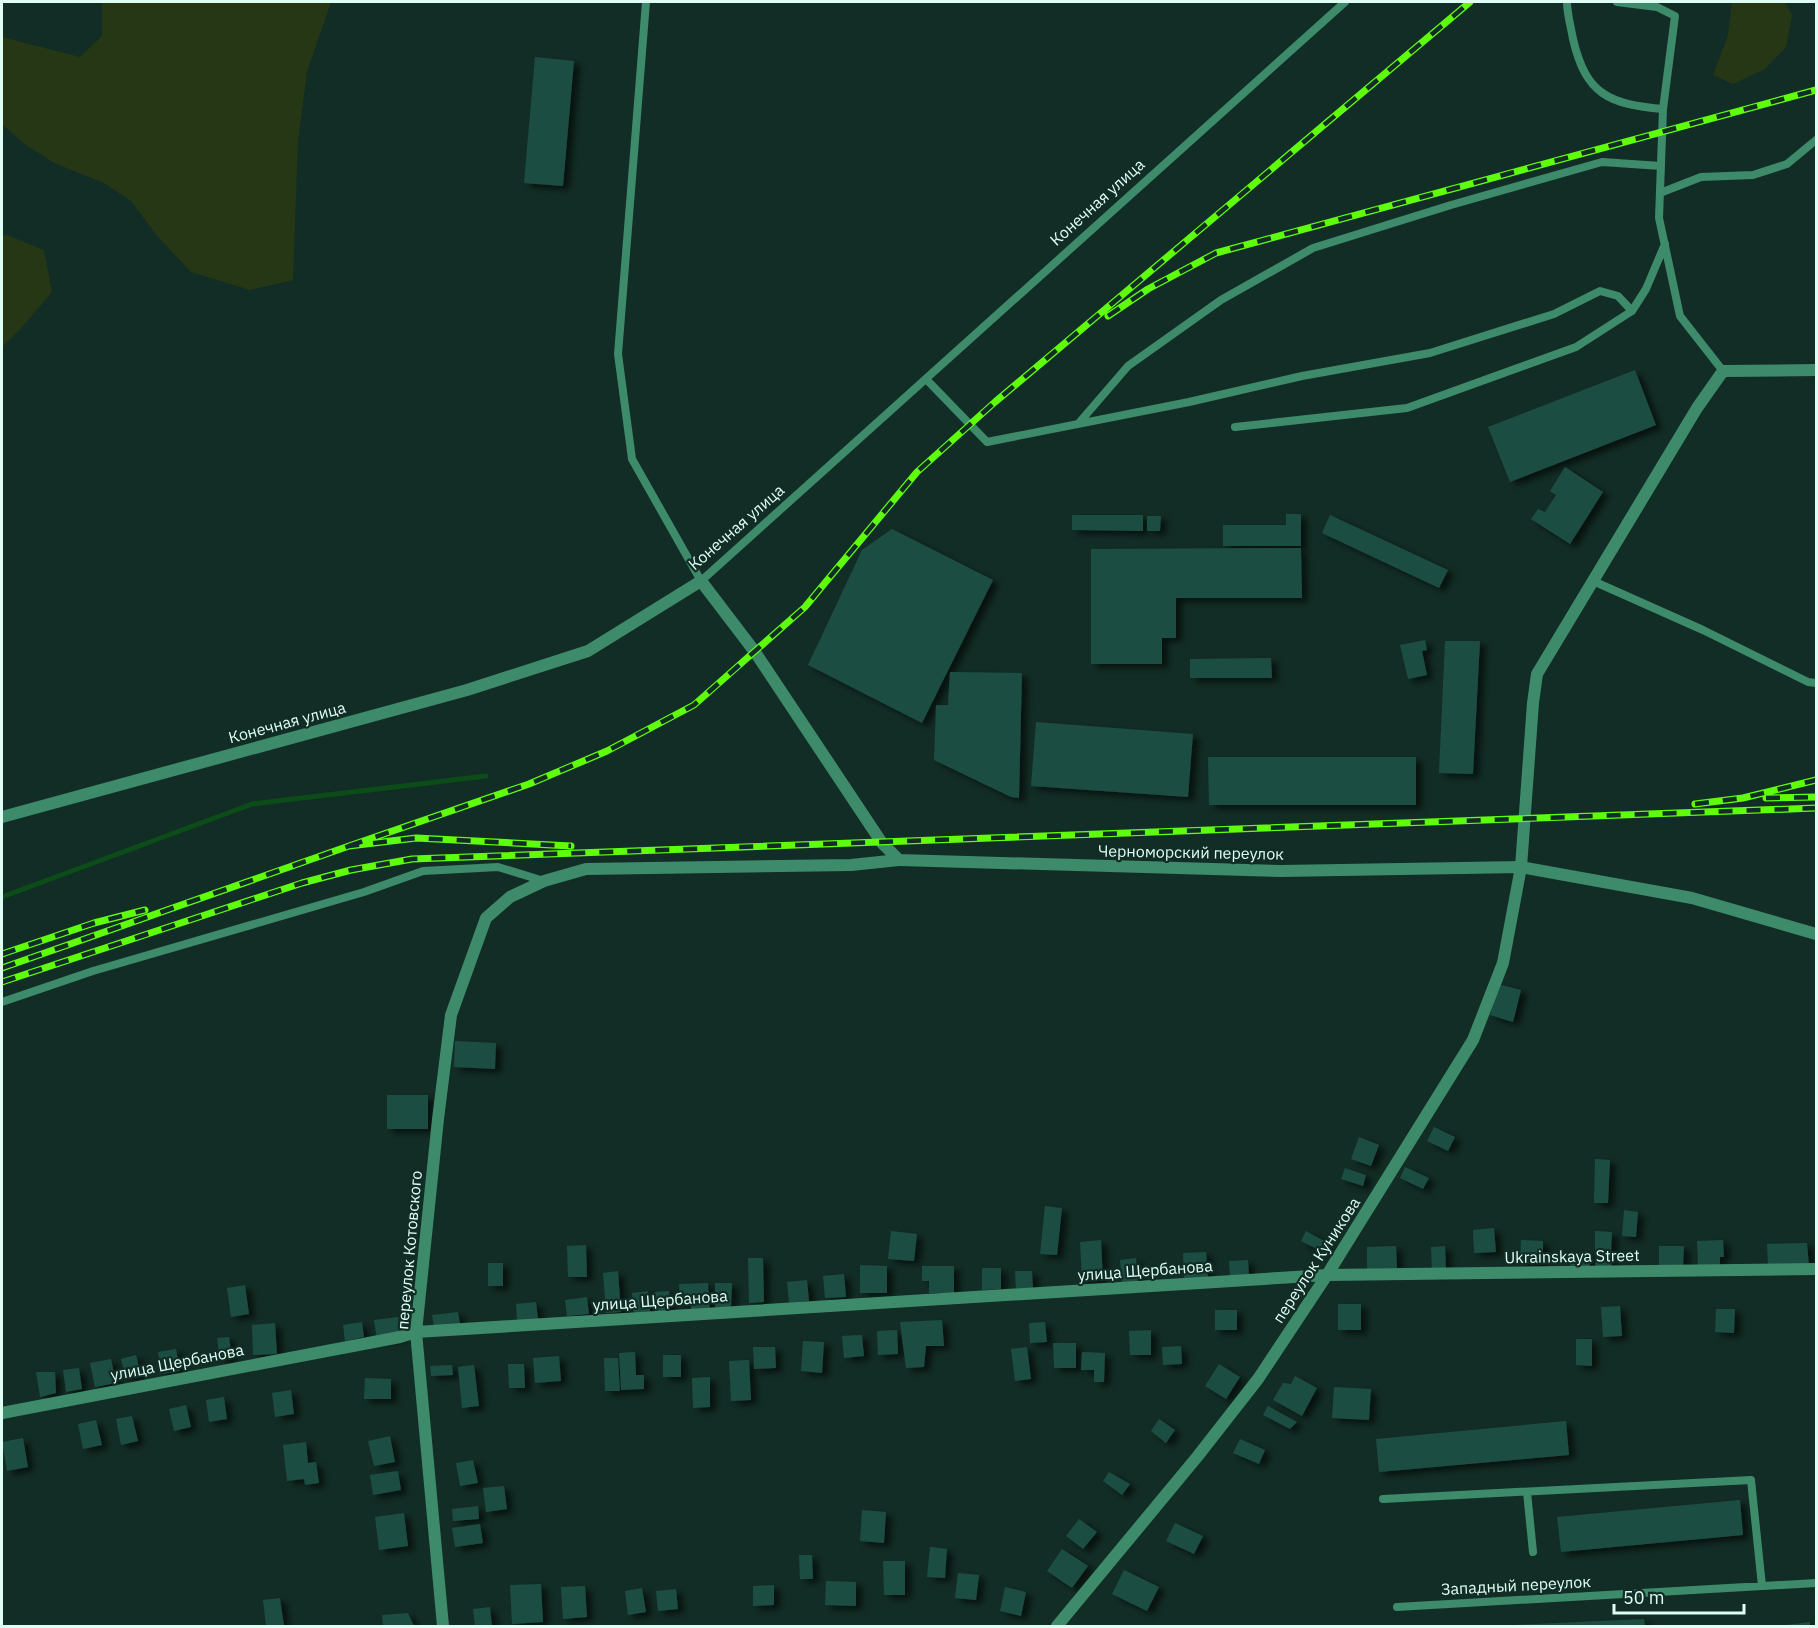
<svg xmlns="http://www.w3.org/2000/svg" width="1818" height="1628" font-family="'IBM Plex Sans',sans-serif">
	<defs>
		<filter id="shadow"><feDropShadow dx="6" dy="4" stdDeviation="3" flood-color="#0009"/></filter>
	</defs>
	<rect width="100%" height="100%" fill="#122d25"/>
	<path fill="#253715" d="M 102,2 L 331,2 L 307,72 L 298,140 L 293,280 L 250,290 L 191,272 L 158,237 L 131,201 L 104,183 L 54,163 L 23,143 L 2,124 L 2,37 L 80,57 L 102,36 Z
		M 1732,2 L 1785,2 L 1792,15 L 1786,47 L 1765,69 L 1733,84 L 1713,75 L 1728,35 Z
		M 7,235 L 44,250 L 52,292 L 23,326 L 2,347 L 2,236 Z"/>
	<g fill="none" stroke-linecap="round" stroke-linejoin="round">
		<path stroke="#0c4c18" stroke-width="5" d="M 2,897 L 252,804 L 486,776"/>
	</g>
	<path fill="#1e4d42" filter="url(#shadow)" d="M 535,57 L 574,61 L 563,186 L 524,183 Z
		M 1635,370 L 1656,425 L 1510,482 L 1488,427 Z
		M 1565,467 L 1603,492 L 1570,544 L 1531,519 L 1538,509 L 1545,512 L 1556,495 L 1550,491 Z
		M 1286,514 L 1301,514 L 1301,546 L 1223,546 L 1223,525 L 1286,525 Z
		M 1072,515 L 1143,515 L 1143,531 L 1072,530 Z
		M 1330,515 L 1448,570 L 1439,588 L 1322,533 Z
		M 1147,516 L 1161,516 L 1160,531 L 1147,531 Z
		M 892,529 L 993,580 L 922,723 L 808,665 L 862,550 Z
		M 1301,548 L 1302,598 L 1176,598 L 1176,638 L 1162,638 L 1162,664 L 1091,664 L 1091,549 Z
		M 1425,640 L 1427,650 L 1422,651 L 1427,675 L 1408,679 L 1400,645 Z
		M 1445,641 L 1480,641 L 1473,774 L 1439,773 Z
		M 1271,658 L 1272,678 L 1190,678 L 1190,659 Z
		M 950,672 L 1022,673 L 1019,798 L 1011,797 L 934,760 L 936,705 L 948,705 Z
		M 1036,722 L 1193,734 L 1188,797 L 1031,786 Z
		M 1208,757 L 1416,757 L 1416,805 L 1209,805 Z
		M 1497,984 L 1521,990 L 1513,1022 L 1490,1015 Z
		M 455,1041 L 496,1043 L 495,1069 L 454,1067 Z
		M 387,1095 L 428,1095 L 428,1129 L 387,1129 Z
		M 1434,1127 L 1455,1137 L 1448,1151 L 1427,1141 Z
		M 1359,1137 L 1379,1145 L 1371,1166 L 1351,1159 Z
		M 1595,1159 L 1610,1160 L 1608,1203 L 1594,1203 Z
		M 1405,1167 L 1429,1178 L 1423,1189 L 1400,1178 Z
		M 1345,1168 L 1366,1175 L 1363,1186 L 1341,1179 Z
		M 1045,1206 L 1062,1208 L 1057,1255 L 1040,1254 Z
		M 1624,1210 L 1638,1212 L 1636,1237 L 1622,1236 Z
		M 1494,1228 L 1496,1252 L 1474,1253 L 1473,1230 Z
		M 891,1231 L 917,1234 L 914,1261 L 888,1259 Z
		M 1306,1231 L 1328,1243 L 1323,1252 L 1301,1241 Z
		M 1595,1231 L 1612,1232 L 1611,1252 L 1595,1251 Z
		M 1101,1240 L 1103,1279 L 1082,1281 L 1080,1242 Z
		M 1521,1240 L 1543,1241 L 1543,1264 L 1520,1263 Z
		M 1723,1240 L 1724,1257 L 1720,1257 L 1720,1265 L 1698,1265 L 1697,1241 Z
		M 1807,1243 L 1809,1266 L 1768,1267 L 1767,1244 Z
		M 586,1245 L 587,1277 L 568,1277 L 567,1246 Z
		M 1396,1246 L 1397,1268 L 1367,1269 L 1367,1247 Z
		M 1445,1246 L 1446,1271 L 1432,1272 L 1431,1247 Z
		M 1659,1246 L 1684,1246 L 1683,1268 L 1659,1267 Z
		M 1206,1252 L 1208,1278 L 1184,1280 L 1183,1253 Z
		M 1571,1252 L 1590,1253 L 1590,1269 L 1570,1268 Z
		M 1596,1256 L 1612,1256 L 1611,1269 L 1595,1268 Z
		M 748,1258 L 763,1258 L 764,1302 L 749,1303 Z
		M 1136,1258 L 1138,1283 L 1122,1284 L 1120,1260 Z
		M 1248,1260 L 1249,1277 L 1230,1278 L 1229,1261 Z
		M 488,1263 L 503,1263 L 503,1286 L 488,1286 Z
		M 860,1265 L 887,1266 L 887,1293 L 860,1293 Z
		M 922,1266 L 954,1266 L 954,1293 L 929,1293 L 929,1281 L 922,1281 Z
		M 982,1268 L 1001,1268 L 1001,1289 L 982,1290 Z
		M 618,1271 L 621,1312 L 606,1313 L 603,1273 Z
		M 1015,1271 L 1032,1271 L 1033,1289 L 1016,1290 Z
		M 844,1274 L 846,1297 L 825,1298 L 823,1276 Z
		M 807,1280 L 809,1301 L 789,1303 L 787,1282 Z
		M 708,1283 L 710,1311 L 691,1311 L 691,1303 L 680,1304 L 679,1284 Z
		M 715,1283 L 732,1283 L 731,1308 L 715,1307 Z
		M 245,1285 L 249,1314 L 231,1317 L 227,1288 Z
		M 648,1291 L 650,1312 L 634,1314 L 632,1293 Z
		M 669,1291 L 670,1312 L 656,1313 L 655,1292 Z
		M 587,1297 L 589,1314 L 567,1316 L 565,1300 Z
		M 536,1302 L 538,1319 L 517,1321 L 516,1304 Z
		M 1338,1304 L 1361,1304 L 1361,1330 L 1338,1330 Z
		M 1620,1306 L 1622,1336 L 1603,1337 L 1601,1307 Z
		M 1716,1309 L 1735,1309 L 1734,1333 L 1715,1332 Z
		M 1215,1310 L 1237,1310 L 1237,1330 L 1215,1330 Z
		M 458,1312 L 460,1324 L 434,1327 L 432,1315 Z
		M 398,1317 L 400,1337 L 377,1340 L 374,1320 Z
		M 942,1320 L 944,1346 L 926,1346 L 924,1367 L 906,1368 L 900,1322 Z
		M 362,1322 L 364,1337 L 345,1341 L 343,1325 Z
		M 1045,1322 L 1047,1342 L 1030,1343 L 1029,1323 Z
		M 275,1323 L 277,1354 L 253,1355 L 252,1325 Z
		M 897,1330 L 898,1354 L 878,1355 L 877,1331 Z
		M 1151,1330 L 1151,1355 L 1130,1355 L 1129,1331 Z
		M 862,1335 L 864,1356 L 844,1358 L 842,1336 Z
		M 229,1337 L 232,1358 L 220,1360 L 217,1338 Z
		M 1576,1339 L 1592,1339 L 1592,1366 L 1576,1365 Z
		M 803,1341 L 824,1342 L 822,1373 L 801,1371 Z
		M 1053,1343 L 1076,1343 L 1076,1368 L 1054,1368 Z
		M 1181,1346 L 1182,1364 L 1163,1365 L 1162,1347 Z
		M 753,1347 L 775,1347 L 776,1368 L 754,1369 Z
		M 1027,1347 L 1031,1379 L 1015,1381 L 1011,1349 Z
		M 176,1349 L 180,1371 L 162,1374 L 158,1352 Z
		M 635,1352 L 636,1375 L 644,1375 L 644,1389 L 621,1390 L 619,1353 Z
		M 1082,1352 L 1105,1353 L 1104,1382 L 1094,1382 L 1094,1370 L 1081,1370 Z
		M 136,1355 L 141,1375 L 126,1379 L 121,1359 Z
		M 663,1355 L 681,1355 L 681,1377 L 663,1377 Z
		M 559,1356 L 561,1381 L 535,1383 L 533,1358 Z
		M 604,1358 L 618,1358 L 620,1391 L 605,1391 Z
		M 111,1359 L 116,1383 L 95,1387 L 90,1363 Z
		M 749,1360 L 751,1400 L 731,1401 L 729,1361 Z
		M 508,1364 L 524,1364 L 525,1388 L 509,1388 Z
		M 1219,1364 L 1240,1377 L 1226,1399 L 1205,1386 Z
		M 452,1365 L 453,1375 L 431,1376 L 430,1366 Z
		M 474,1365 L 479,1406 L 462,1408 L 458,1367 Z
		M 79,1368 L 82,1389 L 66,1392 L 63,1370 Z
		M 36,1372 L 55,1372 L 56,1393 L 40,1397 Z
		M 1295,1376 L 1317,1388 L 1302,1416 L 1273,1400 L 1283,1383 L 1291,1384 Z
		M 710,1377 L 710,1407 L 693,1408 L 692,1378 Z
		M 365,1378 L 391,1379 L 391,1399 L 364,1399 Z
		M 1334,1387 L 1371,1389 L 1369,1420 L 1332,1418 Z
		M 291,1390 L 294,1414 L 275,1417 L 272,1393 Z
		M 224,1397 L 227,1419 L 209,1422 L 206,1400 Z
		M 186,1405 L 191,1427 L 174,1431 L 169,1409 Z
		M 1268,1406 L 1297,1422 L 1290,1429 L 1263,1415 Z
		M 132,1416 L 138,1441 L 121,1445 L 116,1419 Z
		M 1159,1419 L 1175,1430 L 1166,1443 L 1151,1431 Z
		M 96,1420 L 102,1445 L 83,1449 L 78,1424 Z
		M 1566,1421 L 1569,1455 L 1379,1472 L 1376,1439 Z
		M 390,1436 L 395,1462 L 374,1466 L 368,1441 Z
		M 23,1438 L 28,1467 L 7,1471 L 2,1442 Z
		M 1240,1439 L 1265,1450 L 1259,1464 L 1233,1453 Z
		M 306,1442 L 308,1463 L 316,1462 L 319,1483 L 305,1485 L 304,1479 L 287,1481 L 283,1445 Z
		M 473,1460 L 478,1483 L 460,1486 L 456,1463 Z
		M 398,1471 L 401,1490 L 373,1495 L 370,1475 Z
		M 1109,1472 L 1130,1484 L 1122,1495 L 1103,1481 Z
		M 504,1486 L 507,1509 L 486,1512 L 483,1488 Z
		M 1740,1500 L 1743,1535 L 1561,1552 L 1557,1517 Z
		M 478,1506 L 479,1519 L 453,1521 L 452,1509 Z
		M 862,1510 L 886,1512 L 884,1543 L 860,1541 Z
		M 404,1513 L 408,1546 L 379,1550 L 375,1517 Z
		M 1079,1519 L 1097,1532 L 1083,1549 L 1066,1536 Z
		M 1175,1523 L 1203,1536 L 1194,1554 L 1166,1541 Z
		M 480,1524 L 483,1543 L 455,1547 L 452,1528 Z
		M 930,1547 L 947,1549 L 945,1578 L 927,1577 Z
		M 1062,1549 L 1088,1566 L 1072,1588 L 1047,1571 Z
		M 799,1555 L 812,1555 L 813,1579 L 800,1579 Z
		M 883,1561 L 905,1561 L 905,1595 L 884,1595 Z
		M 1124,1570 L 1159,1587 L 1147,1611 L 1112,1594 Z
		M 958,1573 L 979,1575 L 976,1600 L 955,1598 Z
		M 826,1581 L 856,1582 L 856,1606 L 825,1605 Z
		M 541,1584 L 543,1622 L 512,1624 L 510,1585 Z
		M 774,1585 L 774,1605 L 753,1606 L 753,1586 Z
		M 585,1586 L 587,1617 L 563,1619 L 561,1587 Z
		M 1005,1587 L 1026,1592 L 1021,1616 L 1000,1611 Z
		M 642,1588 L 646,1612 L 628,1615 L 625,1591 Z
		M 676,1589 L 678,1609 L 658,1611 L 656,1591 Z
		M 280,1598 L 284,1626 L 266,1626 L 263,1600 Z
		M 490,1607 L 492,1626 L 475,1626 L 473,1609 Z
		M 408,1613 L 414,1626 L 383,1626 L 382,1615 Z
		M 1644,1619 L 1645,1626 L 1513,1626 L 1513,1625 Z
		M 1810,1622 L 1810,1626 L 1786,1626 L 1786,1625 Z"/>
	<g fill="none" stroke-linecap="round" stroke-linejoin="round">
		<path stroke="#3e8b6b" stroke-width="8" d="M 646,2 L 618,354 L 632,459 L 701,581 L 1345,2
			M 1567,2 C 1567,14 1571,27 1573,39 C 1586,95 1609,104 1663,109
			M 1617,2 L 1657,7 L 1675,16 L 1663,109 L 1659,218 L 1680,316 L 1723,371
			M 1660,193 L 1701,177 L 1753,175 L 1787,164 L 1816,140
			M 926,379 L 987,442 L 1189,402 L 1302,376 L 1430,353 L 1554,314 L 1600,291 L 1618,296 L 1632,311
			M 1078,424 L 1128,366 L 1221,300 L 1313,248 L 1451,205 L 1602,162 L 1661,166
			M 1235,427 L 1407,408 L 1576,347 L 1632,311 L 1646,289 L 1665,244
			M 1593,581 L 1703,630 L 1808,682 L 1816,683
			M 2,1002 L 93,971 L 364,892 L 423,871 L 498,867 L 544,881
			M 1527,1492 L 1533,1552
			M 1383,1499 L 1751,1480 L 1762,1586
			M 1397,1607 L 1816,1583"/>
		<path stroke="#3e8b6b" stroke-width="12" d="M 1057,1626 L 1197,1457 L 1258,1379 L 1327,1275"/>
		<path stroke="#3e8b6b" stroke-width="12" d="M 1327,1275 L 1473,1040 L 1503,963 L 1521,867 L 1533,703 L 1537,674 L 1697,408 L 1723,371 L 1816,370
			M 2,1413 L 400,1337 L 416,1332 L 1327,1275 L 1816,1269
			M 443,1626 L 416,1332 L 438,1119 L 451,1015 L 486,918 L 510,897 L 544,881 L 586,869 L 851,865 L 899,860"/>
		<path stroke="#3e8b6b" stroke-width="12" d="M 2,817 L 467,690 L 588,651 L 701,581 L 755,652 L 882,843 L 899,860 L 1281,871 L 1521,867 L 1692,898 L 1816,934"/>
		<defs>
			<path id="rail" d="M 1108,316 L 1148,289 L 1216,253 L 1816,90
				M 1766,798 L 1816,797
				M 1695,804 L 1743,798 L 1816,780
				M 349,846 L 529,784 L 607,751 L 694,705 L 805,607 L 917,472 L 995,402 L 1470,2
				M 2,954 L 94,923 L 145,910
				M 2,968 L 349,846 L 416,838 L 571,846
				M 2,982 L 302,883 L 351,870 L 412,859 L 1816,808"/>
		</defs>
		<use href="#rail" stroke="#5ffd0c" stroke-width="7"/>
		<use href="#rail" stroke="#122d25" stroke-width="4.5" stroke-dasharray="14" stroke-linecap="butt"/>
	</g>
	<g text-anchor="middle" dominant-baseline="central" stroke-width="4.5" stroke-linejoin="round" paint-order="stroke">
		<g font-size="16" fill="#defff4" stroke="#122d25">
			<text transform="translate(1097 202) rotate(-42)">Конечная улица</text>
			<text transform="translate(736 527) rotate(-41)">Конечная улица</text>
			<text transform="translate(287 722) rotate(-15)">Конечная улица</text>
			<text transform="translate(1191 852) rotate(1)">Черноморский переулок</text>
			<text transform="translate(409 1250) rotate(-85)">переулок Котовского</text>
			<text transform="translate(1572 1256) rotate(-1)">Ukrainskaya Street</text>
			<text transform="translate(1316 1260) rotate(-57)">переулок Куникова</text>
			<text transform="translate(1145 1270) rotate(-4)">улица Щербанова</text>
			<text transform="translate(660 1300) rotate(-4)">улица Щербанова</text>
			<text transform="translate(177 1362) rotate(-11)">улица Щербанова</text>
			<text transform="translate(1516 1585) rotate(-3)">Западный переулок</text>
		</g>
	</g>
	<rect width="1818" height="1628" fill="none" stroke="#defff4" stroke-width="6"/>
	<path d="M1614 1604v9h130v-9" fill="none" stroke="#defff4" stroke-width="3"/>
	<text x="1623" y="1604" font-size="18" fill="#defff4" stroke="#122d25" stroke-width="4.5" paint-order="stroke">50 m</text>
</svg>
